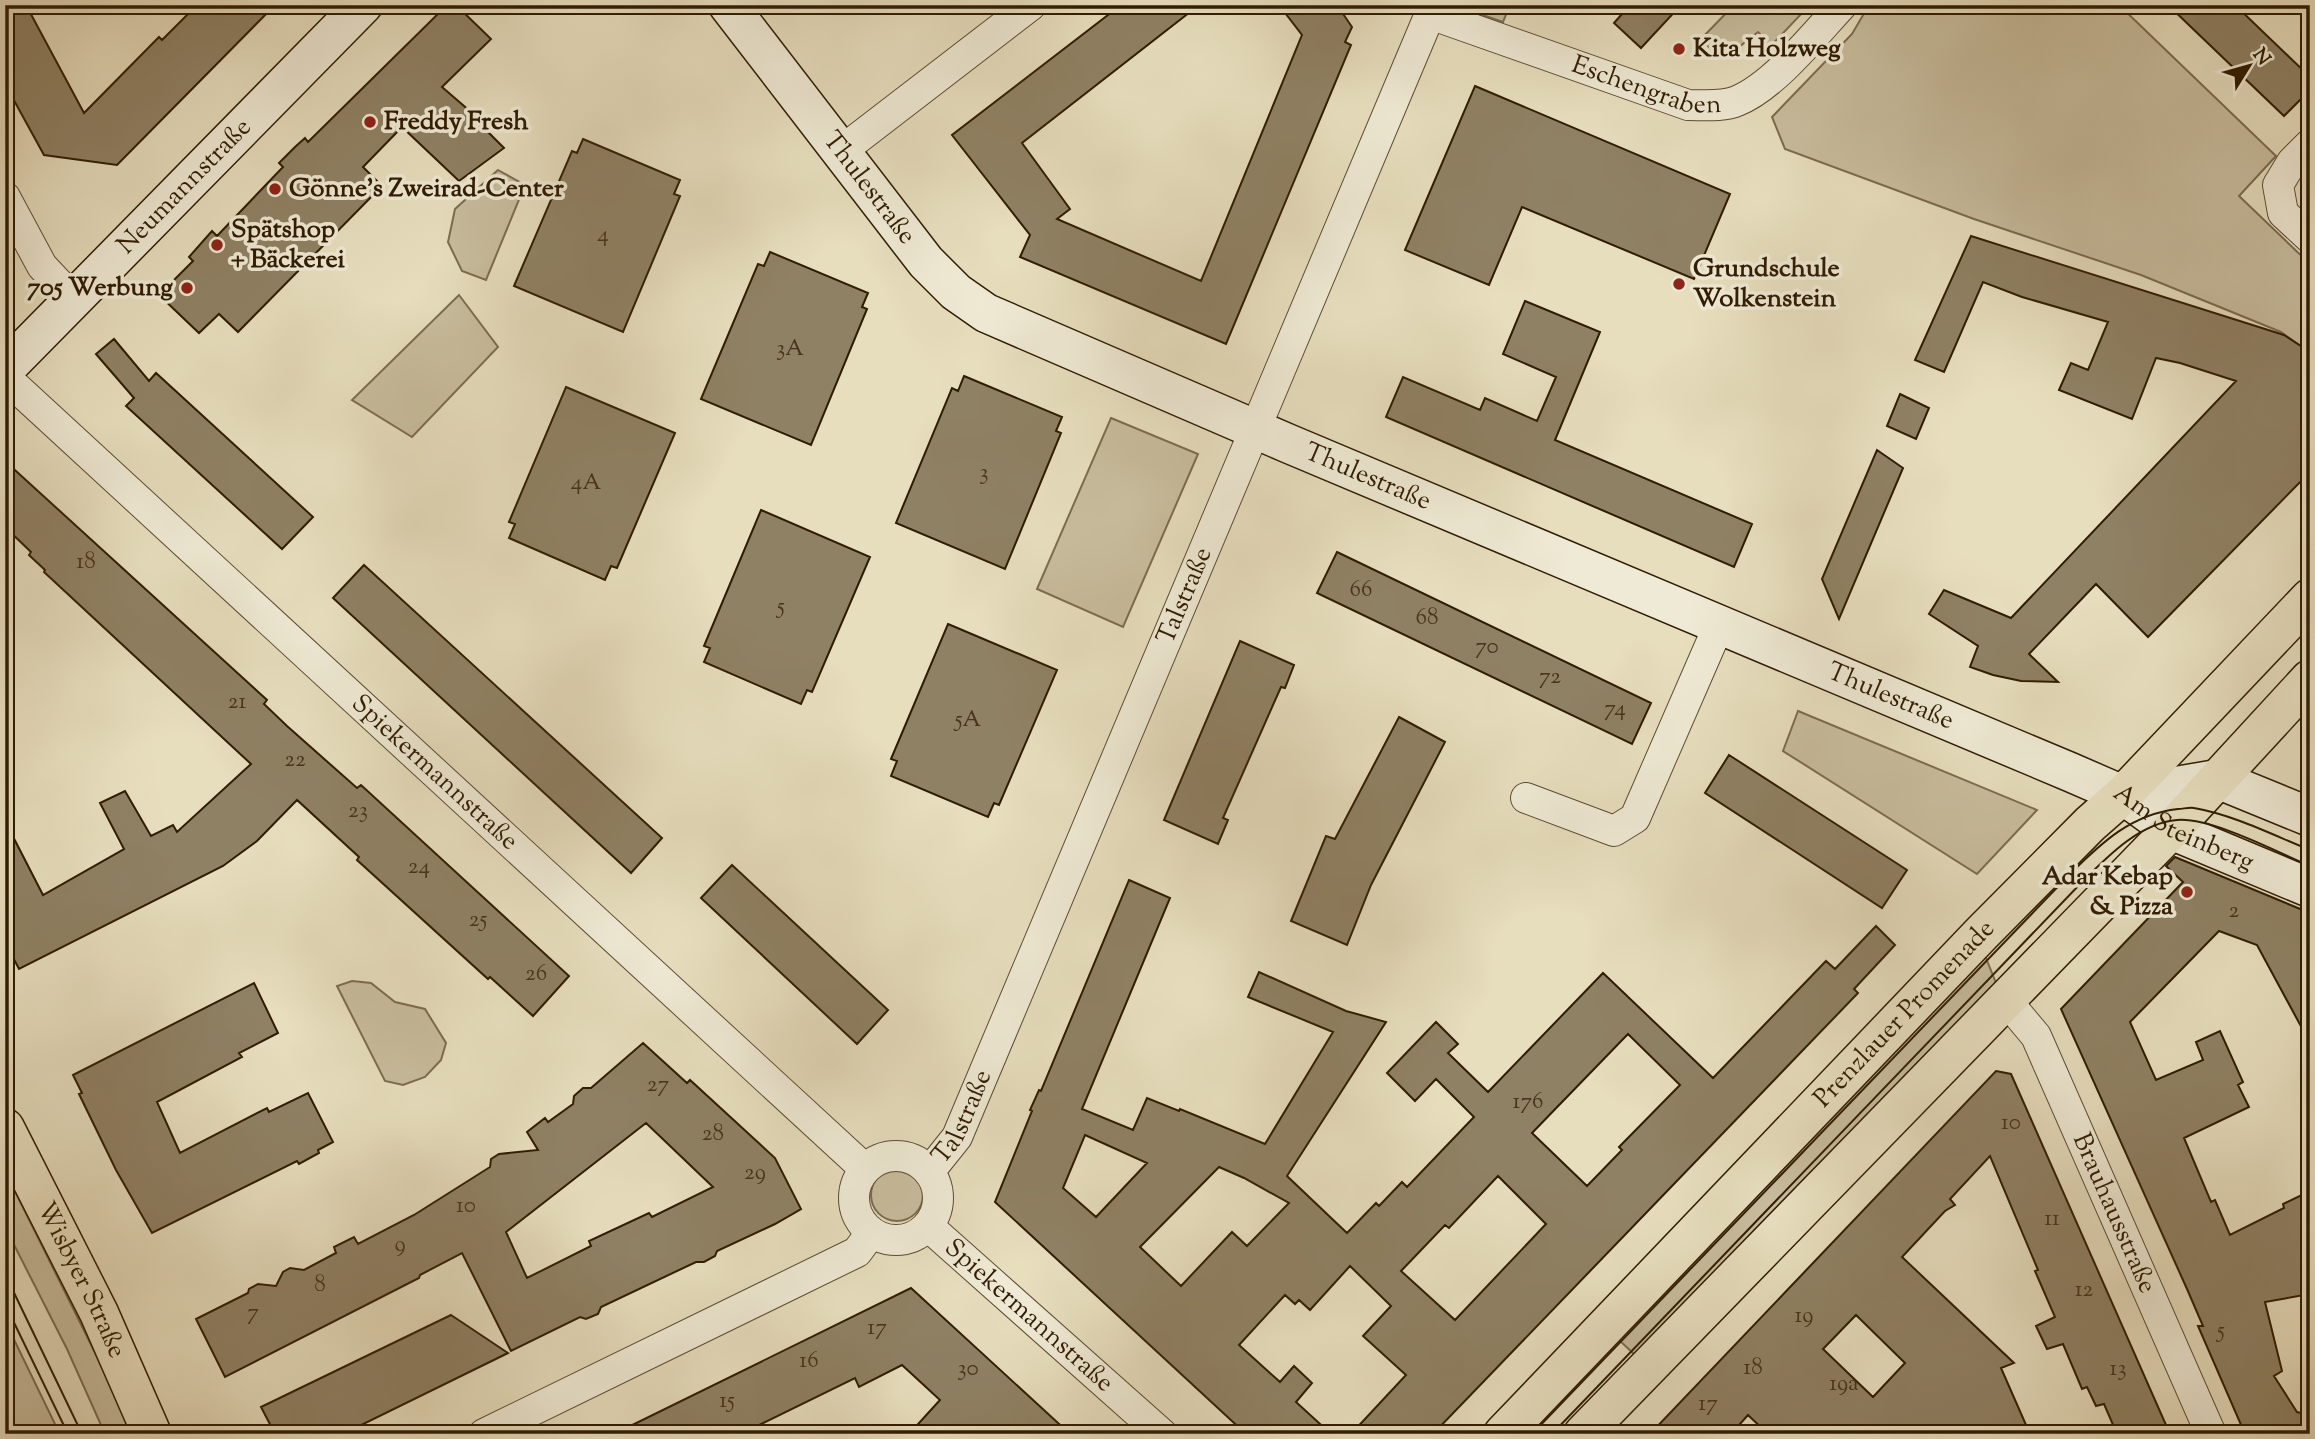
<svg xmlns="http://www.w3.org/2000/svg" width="2315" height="1439" font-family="'Sorts Mill Goudy',serif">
	<rect width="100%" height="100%" fill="#e7debe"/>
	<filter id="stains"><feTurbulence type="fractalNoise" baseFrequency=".00286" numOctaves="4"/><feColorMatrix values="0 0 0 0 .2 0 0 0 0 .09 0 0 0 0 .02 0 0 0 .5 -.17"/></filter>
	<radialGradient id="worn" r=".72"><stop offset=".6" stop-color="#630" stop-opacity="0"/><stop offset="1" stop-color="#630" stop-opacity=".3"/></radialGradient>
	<path fill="#c8bd9e" stroke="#7c6c50" stroke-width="2" d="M 1460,5 L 1510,5 L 1503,22 L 1459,7 Z
		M 1734,5 L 1803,5 L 1806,9 L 1765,52 L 1765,39 L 1758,32 L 1739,47 L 1717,53 L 1700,40 Z
		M 1869,5 L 1876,9 L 1880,5 L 2119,5 L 2276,156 L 2239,196 L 2310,264 L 2310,353 L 2281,332 L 2141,275 L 1974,219 L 1785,149 L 1772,117 L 1852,34 Z
		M 498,170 L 525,185 L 486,280 L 462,271 L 448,242 L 455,209 Z
		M 459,295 L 498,347 L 412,437 L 352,400 Z
		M 1111,418 L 1198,454 L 1123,627 L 1037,589 Z
		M 1798,711 L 2037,810 L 1977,874 L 1783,751 Z
		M 1984,953 L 1996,983 L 1636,1356 L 1618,1339 Z
		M 352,981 L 371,983 L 395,1002 L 425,1009 L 446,1043 L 441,1060 L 425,1077 L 403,1085 L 385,1081 L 337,986 Z
		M871 1195a26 26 0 1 1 52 0a26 26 0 1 1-52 0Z
		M 5,1171 L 106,1375 L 132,1434 L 105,1434 L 67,1349 L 5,1227 Z
		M 5,1321 L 55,1424 L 58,1434 L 16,1434 L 5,1408 Z"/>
	<path fill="#8f8164" stroke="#301c03" stroke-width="2" fill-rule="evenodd" d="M 5,5 L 26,5 L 84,113 L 159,37 L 162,40 L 197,5 L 275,5 L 117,165 L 44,155 L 5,84 Z
		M 447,5 L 456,5 L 491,39 L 442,87 L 486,125 L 484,128 L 504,148 L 459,181 L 402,127 L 363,167 L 382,186 L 238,332 L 219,314 L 199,333 L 159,295 L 193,261 L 189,257 L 212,231 L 217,236 L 283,167 L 279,163 L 295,147 L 305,138 L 308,142 Z
		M 1121,5 L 1199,5 L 1022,143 L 1070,209 L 1057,219 L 1201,281 L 1302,35 L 1279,5 L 1337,5 L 1352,27 L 1345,42 L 1351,45 L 1226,344 L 1020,257 L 1030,235 L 952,135 Z
		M 1630,5 L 1681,5 L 1641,48 L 1614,23 Z
		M 2168,5 L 2235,5 L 2310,77 L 2310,90 L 2284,116 Z
		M 1475,86 L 1730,194 L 1694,279 L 1522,207 L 1489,285 L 1405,250 Z
		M 583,139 L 680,180 L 674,194 L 680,196 L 623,332 L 514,286 L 572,151 L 577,153 Z
		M 1971,236 L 2284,335 L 2310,352 L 2310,472 L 2148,637 L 2096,584 L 2029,654 L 2058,682 L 2021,681 L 1993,675 L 1970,667 L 1978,646 L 1929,614 L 1944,590 L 2011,618 L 2236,381 L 2180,363 L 2156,358 L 2132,419 L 2059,390 L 2071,363 L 2088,370 L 2108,322 L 2022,297 L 1983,282 L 1944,372 L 1915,360 Z
		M 770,252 L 868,293 L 862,307 L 867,309 L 811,445 L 701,399 L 758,264 L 764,266 Z
		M 1525,301 L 1600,332 L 1555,440 L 1752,524 L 1734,567 L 1386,417 L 1403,377 L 1480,410 L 1485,398 L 1537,421 L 1556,377 L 1503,354 Z
		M 114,339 L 149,381 L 156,373 L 313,517 L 282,549 L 126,406 L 134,398 L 96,354 Z
		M 964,376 L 1062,417 L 1056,431 L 1061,433 L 1005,569 L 896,523 L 952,388 L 958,391 Z
		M 566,387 L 675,433 L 617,568 L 611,566 L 605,580 L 509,538 L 515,524 L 509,522 Z
		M 1900,394 L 1929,408 L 1916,439 L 1887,426 Z
		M 1877,450 L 1903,468 L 1839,619 L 1822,579 Z
		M 5,461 L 267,700 L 264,704 L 287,726 L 357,788 L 361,785 L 569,976 L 533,1016 L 490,977 L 488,979 L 357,860 L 359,857 L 297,800 L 257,841 L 223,866 L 19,969 L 5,942 L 5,821 L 43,895 L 124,849 L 100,803 L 125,791 L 151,836 L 173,825 L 177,832 L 251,764 L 44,572 L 45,570 L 29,555 L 31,552 L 5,527 Z
		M 761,510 L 870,557 L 812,692 L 807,690 L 801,704 L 704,662 L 710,648 L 704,646 Z
		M 1337,552 L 1651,703 L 1632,744 L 1317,593 Z
		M 364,565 L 662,838 L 631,873 L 333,598 Z
		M 948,624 L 1057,670 L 999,805 L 994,803 L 988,817 L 891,776 L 897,761 L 891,759 Z
		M 1240,641 L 1294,665 L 1285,688 L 1281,687 L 1223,818 L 1228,820 L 1218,844 L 1164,820 Z
		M 1399,717 L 1445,742 L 1371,885 L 1347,945 L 1291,921 L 1326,836 L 1335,839 Z
		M 1729,755 L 1907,870 L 1882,908 L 1705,793 Z
		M 2175,857 L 2310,913 L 2310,1043 L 2257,945 L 2219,931 L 2130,1022 L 2156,1080 L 2203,1060 L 2196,1042 L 2220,1031 L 2243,1082 L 2238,1085 L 2249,1107 L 2184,1138 L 2211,1202 L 2215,1200 L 2230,1235 L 2284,1208 L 2283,1204 L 2310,1191 L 2310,1294 L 2265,1302 L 2282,1371 L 2274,1376 L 2297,1412 L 2310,1415 L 2310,1434 L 2245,1434 L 2198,1326 L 2203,1326 L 2187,1289 L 2061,1009 L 2183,882 L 2166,866 Z
		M 732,865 L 888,1010 L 857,1044 L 701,898 Z
		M 1129,880 L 1170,898 L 1082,1109 L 1133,1130 L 1147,1098 L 1179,1111 L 1180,1109 L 1265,1144 L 1333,1032 L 1248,997 L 1259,972 L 1346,1011 L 1386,1022 L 1287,1176 L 1347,1233 L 1376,1203 L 1379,1206 L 1402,1182 L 1407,1187 L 1474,1117 L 1436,1079 L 1415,1101 L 1387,1073 L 1436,1022 L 1458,1044 L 1448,1053 L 1488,1092 L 1603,973 L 1713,1078 L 1826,961 L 1835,969 L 1876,926 L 1895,945 L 1854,989 L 1858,993 L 1433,1434 L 1351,1434 L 1406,1375 L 1363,1336 L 1391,1306 L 1350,1266 L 1310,1310 L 1299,1300 L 1295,1304 L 1285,1295 L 1239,1345 L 1280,1382 L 1294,1366 L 1312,1383 L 1296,1402 L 1331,1434 L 1246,1434 L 995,1202 L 1032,1111 L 1030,1110 L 1039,1090 L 1041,1091 ZM 1628,1034 L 1680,1085 L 1619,1147 L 1622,1150 L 1587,1186 L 1532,1133 ZM 1085,1135 L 1147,1163 L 1096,1217 L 1063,1188 ZM 1219,1167 L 1244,1178 L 1289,1203 L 1247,1246 L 1232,1232 L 1181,1286 L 1140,1247 ZM 1498,1176 L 1546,1224 L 1455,1320 L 1401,1271 L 1445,1225 L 1449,1228 Z
		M 254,983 L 278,1033 L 239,1053 L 242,1057 L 157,1102 L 180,1153 L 267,1108 L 269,1112 L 308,1093 L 333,1142 L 318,1150 L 319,1153 L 299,1164 L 297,1161 L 152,1233 L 116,1170 L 79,1094 L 82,1093 L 73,1075 Z
		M 643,1043 L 687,1083 L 690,1080 L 775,1158 L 801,1209 L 775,1224 L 717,1251 L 715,1256 L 704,1262 L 696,1262 L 601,1307 L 598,1314 L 586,1319 L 580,1317 L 511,1351 L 462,1253 L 420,1275 L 419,1278 L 225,1377 L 196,1319 L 248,1293 L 249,1289 L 258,1284 L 276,1286 L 283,1272 L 290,1268 L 304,1270 L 336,1253 L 334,1247 L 354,1237 L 358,1244 L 414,1215 L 490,1167 L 491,1159 L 499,1154 L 538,1150 L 527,1132 L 545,1118 L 548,1122 L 573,1104 L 574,1096 L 583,1088 L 591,1088 ZM 646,1123 L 713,1187 L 652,1217 L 649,1213 L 589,1241 L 591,1246 L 527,1278 L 506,1232 Z
		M 1996,1071 L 2011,1074 L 2170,1434 L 2117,1434 L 2104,1404 L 2096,1406 L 2087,1387 L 2082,1389 L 2063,1344 L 2047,1349 L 2036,1326 L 2055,1317 L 2035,1271 L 2038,1270 L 1990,1156 L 1950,1199 L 1955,1205 L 1945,1211 L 1902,1257 L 2014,1363 L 2001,1368 L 2030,1434 L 1768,1434 L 1748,1415 L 1731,1434 L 1650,1434 ZM 1856,1315 L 1905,1363 L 1873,1397 L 1823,1349 Z
		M 911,1288 L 1070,1434 L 909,1434 L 940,1400 L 902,1365 L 859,1387 L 855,1378 L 741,1434 L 614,1434 Z
		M 451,1315 L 508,1353 L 343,1434 L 275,1434 L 261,1407 Z"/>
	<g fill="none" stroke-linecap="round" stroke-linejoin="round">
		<defs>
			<g id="street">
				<path id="s1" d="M 1430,14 L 1688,105 C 1704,105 1723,107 1737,101 C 1774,86 1814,35 1842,5"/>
				<path d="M 2310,144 L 2292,162 L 2278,185 L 2283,213 L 2310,238"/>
				<path d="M 840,152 L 1031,5"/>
				<path d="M 5,197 L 42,266 L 74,300"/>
				<path id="s2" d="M 5,377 L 865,1169"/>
				<path d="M 1526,798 L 1614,831 L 1635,818 L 1719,625"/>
				<path id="s3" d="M 2005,999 L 2036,1036 L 2211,1434"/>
				<circle cx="896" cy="1198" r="42"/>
				<path id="s4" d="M 929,1172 L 957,1137 L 1430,14 L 1431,5"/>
				<path id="s5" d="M 928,1226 L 1162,1434"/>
				<path d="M 484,1434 L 857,1252 L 871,1233"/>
			</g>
			<g id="secondary">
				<path id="s6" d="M 728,5 L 926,262 L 956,292 L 986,313 L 1287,443 L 2070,772 L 2123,795 L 2171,830 L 2310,888"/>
				<path id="s7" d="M 5,369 L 363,5"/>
				<path d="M 2123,795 L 2217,779 L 2310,817"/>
			</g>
			<g id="primary">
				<path id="s8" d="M 5,1128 L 99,1313 L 152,1434"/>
				<path id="s9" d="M 1503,1434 L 1981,934 L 2090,824 L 2123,795 L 2310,598"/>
				<path d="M 1583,1434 L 2171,830 L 2310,679"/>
			</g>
		</defs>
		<use href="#street" stroke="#5e4c32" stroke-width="32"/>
		<use href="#secondary" stroke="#301c03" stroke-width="41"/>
		<use href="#primary" stroke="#301c03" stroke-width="41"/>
		<use href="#street" stroke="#efead5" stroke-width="30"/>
		<use href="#secondary" stroke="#efead5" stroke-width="38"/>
		<use href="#primary" stroke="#e7debe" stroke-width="38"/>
		<path stroke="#301c03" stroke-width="2" d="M 5,1274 L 82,1434
			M 5,1304 L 68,1434
			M 1532,1434 L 2070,874 C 2102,842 2132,814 2178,809 C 2183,809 2189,807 2194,808 C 2234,815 2273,835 2310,850
			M 1552,1434 L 2083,881 C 2108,856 2140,823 2177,820 C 2211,817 2277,852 2310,866"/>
	</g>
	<g fill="#8f2418" stroke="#efead5" stroke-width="2.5">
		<circle cx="1679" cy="49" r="7"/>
		<circle cx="370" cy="122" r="7"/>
		<circle cx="275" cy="189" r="7"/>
		<circle cx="217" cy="245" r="7"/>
		<circle cx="1679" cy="284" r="7"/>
		<circle cx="187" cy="288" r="7"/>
		<circle cx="2187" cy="892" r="7"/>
	</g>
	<g text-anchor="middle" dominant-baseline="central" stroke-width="7" stroke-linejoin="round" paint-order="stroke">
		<g font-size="23" fill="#48351b">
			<text x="603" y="235">4</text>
			<text x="790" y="349">3A</text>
			<text x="984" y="473">3</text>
			<text x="586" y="483">4A</text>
			<text x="86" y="562">18</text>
			<text x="1361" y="590">66</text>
			<text x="781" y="607">5</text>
			<text x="1427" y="618">68</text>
			<text x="1487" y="647">70</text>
			<text x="1550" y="677">72</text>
			<text x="237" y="702">21</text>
			<text x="1615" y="709">74</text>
			<text x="968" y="720">5A</text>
			<text x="295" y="760">22</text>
			<text x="358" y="811">23</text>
			<text x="419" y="867">24</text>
			<text x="2234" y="911">2</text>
			<text x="478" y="920">25</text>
			<text x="536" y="974">26</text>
			<text x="658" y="1085">27</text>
			<text x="1528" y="1102">176</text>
			<text x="2011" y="1123">10</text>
			<text x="713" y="1134">28</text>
			<text x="755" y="1173">29</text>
			<text x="466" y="1206">10</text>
			<text x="2052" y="1219">11</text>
			<text x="400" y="1245">9</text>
			<text x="320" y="1285">8</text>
			<text x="2084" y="1290">12</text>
			<text x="253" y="1313">7</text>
			<text x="1804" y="1316">19</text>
			<text x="877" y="1328">17</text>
			<text x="2221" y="1331">5</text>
			<text x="809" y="1361">16</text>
			<text x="1753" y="1368">18</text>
			<text x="968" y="1369">30</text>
			<text x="2118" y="1369">13</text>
			<text x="1844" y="1384">19a</text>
			<text x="727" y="1401">15</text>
			<text x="1708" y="1404">17</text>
		</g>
		<g font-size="26" font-weight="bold" fill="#301c03" stroke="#efead5" text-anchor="start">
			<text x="1693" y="49">Kita Holzweg</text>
			<text x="384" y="122">Freddy Fresh</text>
			<text x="289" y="189">Gönne's Zweirad-Center</text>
			<text x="231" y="230">Spätshop<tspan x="231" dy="30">+ Bäckerei</tspan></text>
			<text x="1693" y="269">Grundschule<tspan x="1693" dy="30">Wolkenstein</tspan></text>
			<text x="173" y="288" text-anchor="end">705 Werbung</text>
			<text x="2173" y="877" text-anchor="end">Adar Kebap<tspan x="2173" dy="30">&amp; Pizza</tspan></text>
		</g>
		<g font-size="26" fill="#301c03" stroke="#efead5">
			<text stroke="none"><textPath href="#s1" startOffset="229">Eschengraben</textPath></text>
			<text stroke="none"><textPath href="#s7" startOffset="256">Neumannstraße</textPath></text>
			<text stroke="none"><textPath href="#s6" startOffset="231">Thulestraße</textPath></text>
			<text stroke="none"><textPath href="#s6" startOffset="819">Thulestraße</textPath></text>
			<text stroke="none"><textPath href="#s4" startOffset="632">Talstraße</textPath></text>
			<text stroke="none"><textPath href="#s6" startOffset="1386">Thulestraße</textPath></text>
			<text stroke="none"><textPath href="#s2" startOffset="584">Spiekermannstraße</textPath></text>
			<text stroke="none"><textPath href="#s6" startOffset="1708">Am Steinberg</textPath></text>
			<text stroke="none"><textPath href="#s9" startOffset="581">Prenzlauer Promenade</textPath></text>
			<text stroke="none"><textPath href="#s4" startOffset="65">Talstraße</textPath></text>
			<text stroke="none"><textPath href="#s3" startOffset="242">Brauhausstraße</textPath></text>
			<text stroke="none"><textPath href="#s8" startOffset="170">Wisbyer Straße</textPath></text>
			<text stroke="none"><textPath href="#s5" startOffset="135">Spiekermannstraße</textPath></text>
		</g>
	</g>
	<rect width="2315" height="1439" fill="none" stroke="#e7debe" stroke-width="28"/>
	<rect x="7" y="7" width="2301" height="1425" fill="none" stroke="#301c03" stroke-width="3.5"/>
	<rect x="14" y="14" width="2287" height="1411" fill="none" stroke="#301c03" stroke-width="2"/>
	<g transform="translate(2249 66) rotate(53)" stroke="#efead5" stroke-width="5" paint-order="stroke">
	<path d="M0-5L12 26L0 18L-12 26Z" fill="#301c03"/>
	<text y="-10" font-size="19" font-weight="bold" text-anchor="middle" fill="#301c03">N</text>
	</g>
	<rect width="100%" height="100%" filter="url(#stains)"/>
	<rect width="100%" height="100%" fill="url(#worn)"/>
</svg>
